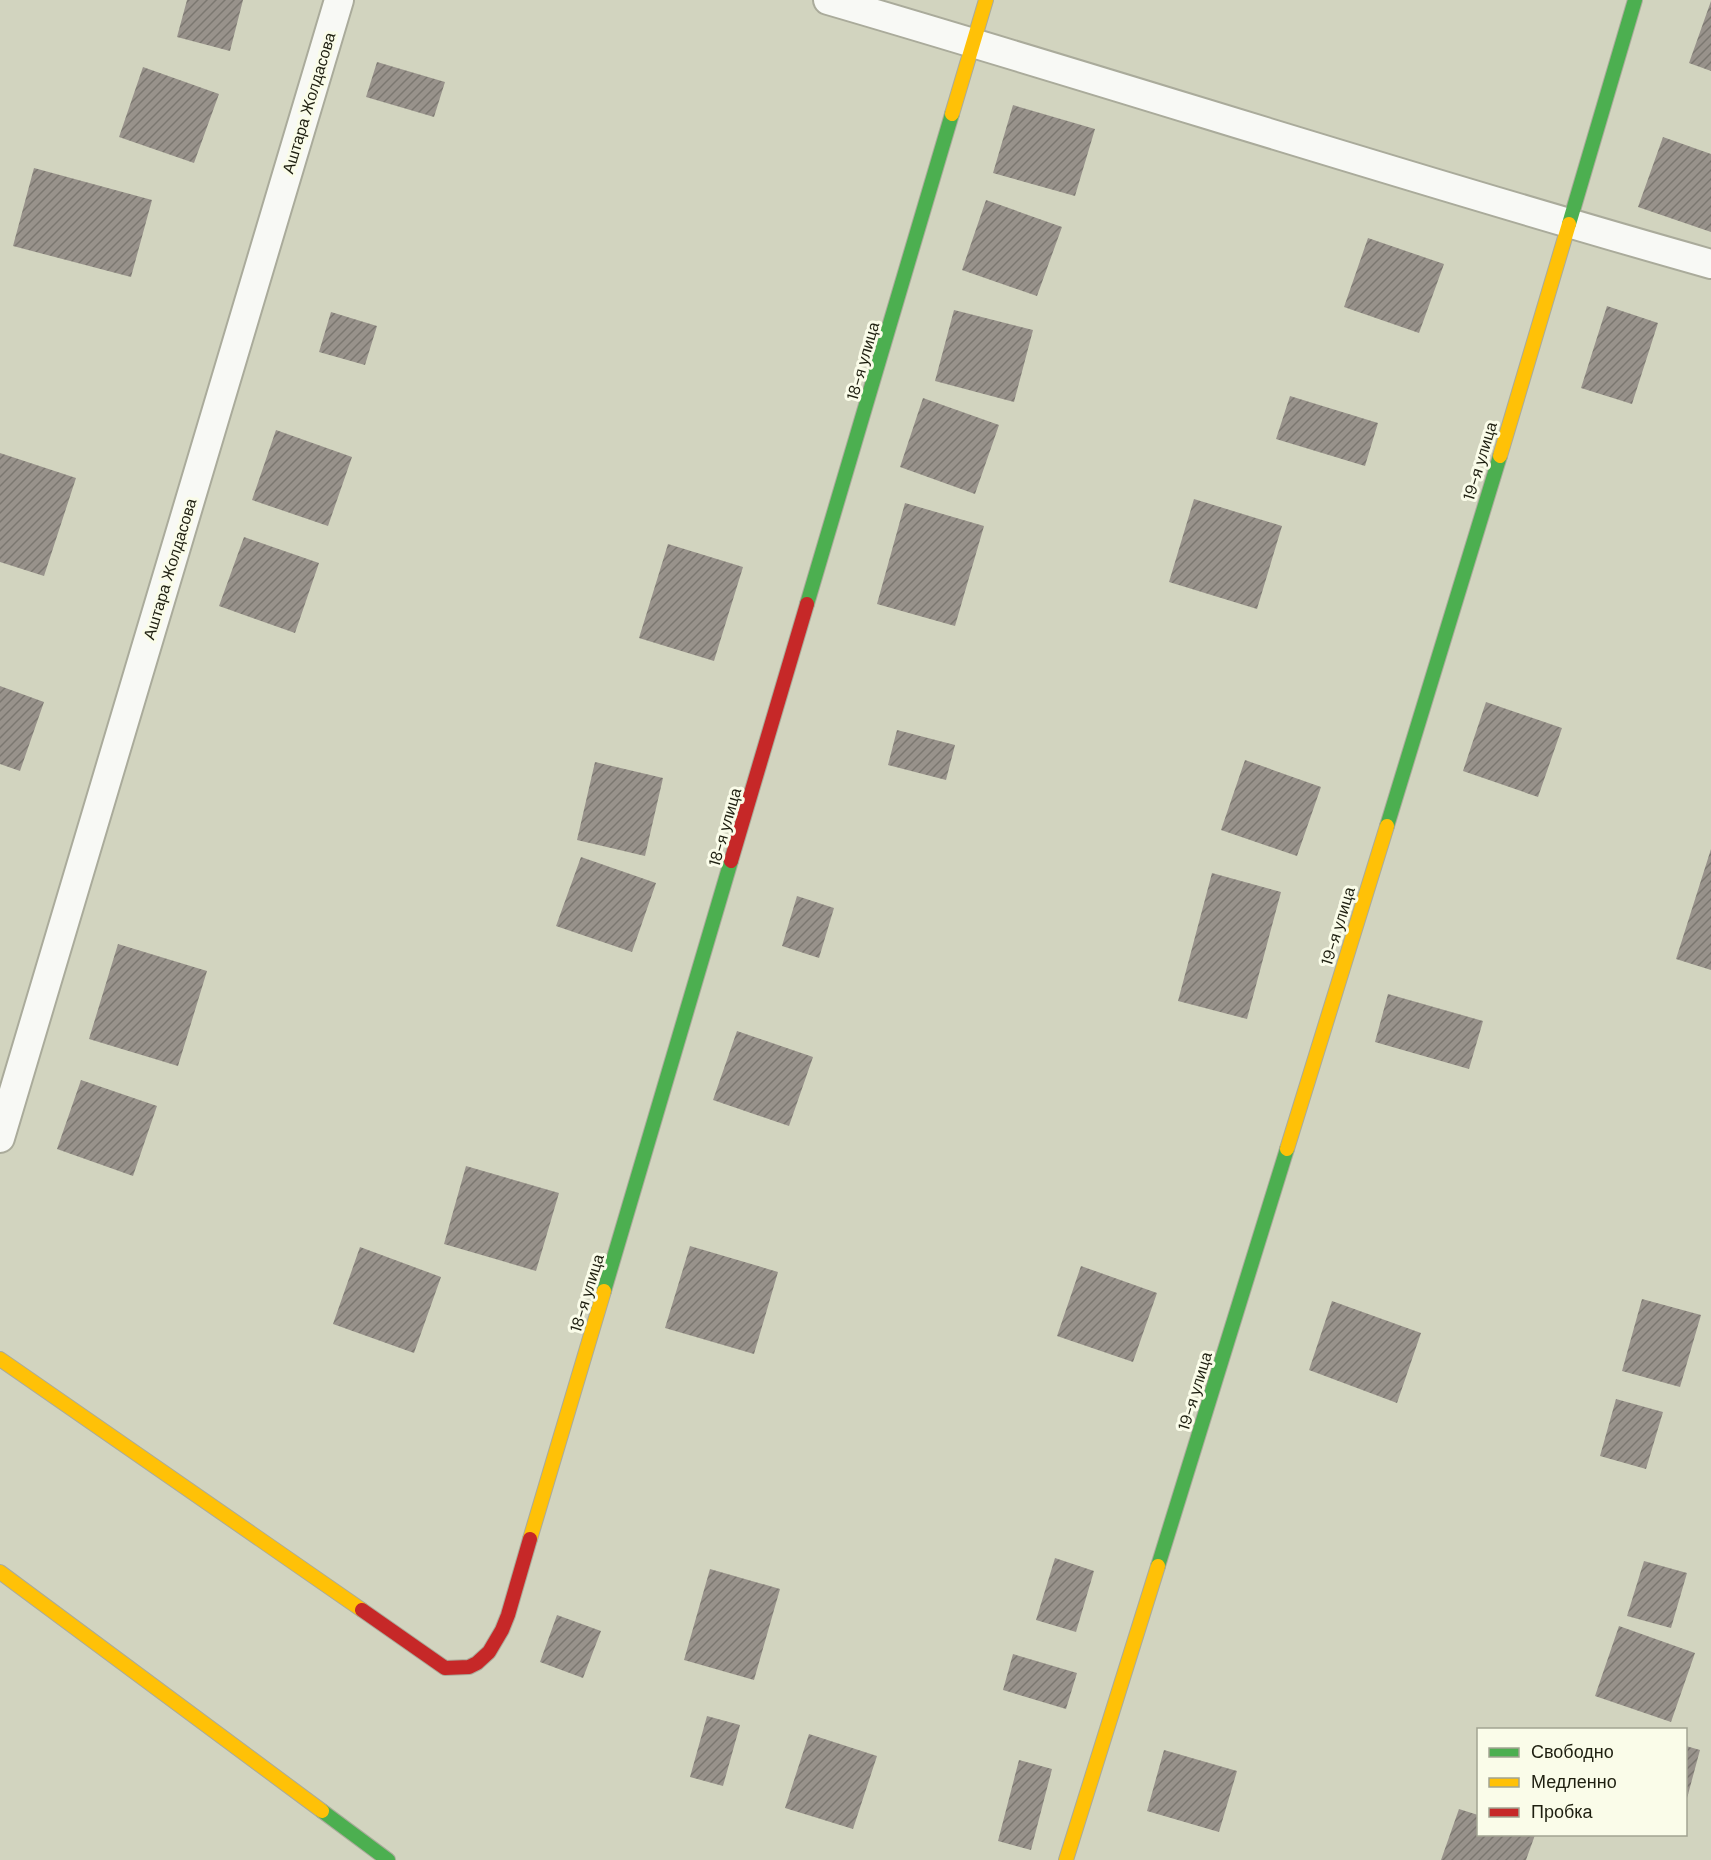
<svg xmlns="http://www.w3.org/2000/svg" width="1711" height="1860" font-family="'DM Sans',sans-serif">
	<defs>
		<pattern id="building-hatch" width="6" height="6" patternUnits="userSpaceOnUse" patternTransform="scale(1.5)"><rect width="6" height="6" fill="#98928b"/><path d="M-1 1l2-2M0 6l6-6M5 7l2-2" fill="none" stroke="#7b7770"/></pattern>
	</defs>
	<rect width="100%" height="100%" fill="#d2d4bf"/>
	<path fill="url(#building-hatch)" d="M 187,0 L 243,0 L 230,51 L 177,37 Z
		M 1711,1 L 1711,71 L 1689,63 Z
		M 377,62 L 445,82 L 434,117 L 366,97 Z
		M 143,67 L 219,94 L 194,163 L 119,137 Z
		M 1013,105 L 1095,129 L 1075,196 L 993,173 Z
		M 1663,137 L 1711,154 L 1711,232 L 1638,207 Z
		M 34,168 L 152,200 L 131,277 L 13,246 Z
		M 986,200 L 1062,227 L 1037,296 L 962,270 Z
		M 1368,238 L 1444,264 L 1419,333 L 1344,307 Z
		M 1607,306 L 1658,323 L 1632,404 L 1581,388 Z
		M 954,310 L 1033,330 L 1014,402 L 935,381 Z
		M 331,312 L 377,326 L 365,365 L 319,352 Z
		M 1290,396 L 1378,423 L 1365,466 L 1276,439 Z
		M 923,398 L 999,425 L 975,494 L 900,467 Z
		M 276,430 L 352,457 L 328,526 L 252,500 Z
		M 0,453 L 76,478 L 44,576 L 0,562 Z
		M 1194,499 L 1282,526 L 1257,609 L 1169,582 Z
		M 905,503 L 984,526 L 955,626 L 877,604 Z
		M 244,537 L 319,563 L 295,633 L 219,606 Z
		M 668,544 L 743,567 L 714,661 L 639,638 Z
		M 0,686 L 44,702 L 20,771 L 0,764 Z
		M 1486,702 L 1562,728 L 1538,797 L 1463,771 Z
		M 897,730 L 955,745 L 946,780 L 888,765 Z
		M 1245,760 L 1321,787 L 1297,856 L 1221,830 Z
		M 595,762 L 663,778 L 645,856 L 577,840 Z
		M 1711,849 L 1711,970 L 1676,959 Z
		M 581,857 L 656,883 L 632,952 L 556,926 Z
		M 1212,873 L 1281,892 L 1247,1019 L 1178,1001 Z
		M 797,896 L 834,908 L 819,958 L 782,946 Z
		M 118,944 L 207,971 L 178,1066 L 89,1039 Z
		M 1388,994 L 1483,1021 L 1469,1069 L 1375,1042 Z
		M 737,1031 L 813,1057 L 789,1126 L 713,1100 Z
		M 81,1080 L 157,1106 L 133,1176 L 57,1149 Z
		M 466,1166 L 559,1193 L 536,1271 L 444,1244 Z
		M 690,1246 L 778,1272 L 754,1354 L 665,1328 Z
		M 360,1247 L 441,1277 L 414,1353 L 333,1324 Z
		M 1081,1266 L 1157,1293 L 1133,1362 L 1057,1336 Z
		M 1642,1299 L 1701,1315 L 1680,1387 L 1622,1371 Z
		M 1332,1301 L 1421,1333 L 1397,1403 L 1309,1370 Z
		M 1616,1399 L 1663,1412 L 1646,1469 L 1600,1456 Z
		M 1055,1558 L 1094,1571 L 1076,1632 L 1036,1620 Z
		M 1644,1561 L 1687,1573 L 1671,1628 L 1627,1616 Z
		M 710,1569 L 780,1589 L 754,1680 L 684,1660 Z
		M 557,1615 L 601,1631 L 583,1678 L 540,1662 Z
		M 1619,1626 L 1695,1653 L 1671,1722 L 1595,1696 Z
		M 1013,1654 L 1077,1673 L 1066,1709 L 1003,1690 Z
		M 707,1716 L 740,1725 L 723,1786 L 690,1777 Z
		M 809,1734 L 877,1756 L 853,1829 L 785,1808 Z
		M 1686,1746 L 1700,1750 L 1686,1802 Z
		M 1164,1750 L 1237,1771 L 1219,1832 L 1147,1811 Z
		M 1019,1760 L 1052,1769 L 1031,1850 L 998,1841 Z
		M 1459,1809 L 1478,1815 L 1478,1834 L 1535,1835 L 1526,1860 L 1441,1860 Z"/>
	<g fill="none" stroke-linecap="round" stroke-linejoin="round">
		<defs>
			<path id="street" d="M 828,0 C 1123,86 1415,181 1711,264
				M 0,1138 L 339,0"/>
			<path id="fast" d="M 1569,224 L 1635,0
				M 807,604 L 952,114
				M 1387,826 L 1500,456
				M 604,1291 L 731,861
				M 1158,1566 L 1287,1149
				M 322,1811 L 388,1860"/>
			<path id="slow" d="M 952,114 L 986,0
				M 1500,456 L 1569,224
				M 1287,1149 L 1387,826
				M 0,1359 L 362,1610
				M 530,1539 L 604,1291
				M 0,1572 L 322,1811
				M 1066,1860 L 1158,1566"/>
			<path id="jam" d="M 731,861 L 807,604
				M 362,1610 L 445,1668 L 469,1667 L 477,1663 L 489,1652 L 502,1630 L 508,1615 L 530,1539"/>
		</defs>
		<use href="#street" stroke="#aaab9b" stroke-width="32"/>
		<use href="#fast" stroke="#aaab9b" stroke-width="16"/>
		<use href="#slow" stroke="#aaab9b" stroke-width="16"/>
		<use href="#jam" stroke="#aaab9b" stroke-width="16"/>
		<use href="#street" stroke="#f8f9f5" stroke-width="28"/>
		<use href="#fast" stroke="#4caf50" stroke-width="14"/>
		<use href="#slow" stroke="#ffc107" stroke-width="14"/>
		<use href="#jam" stroke="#c62828" stroke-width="14"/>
	</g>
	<g text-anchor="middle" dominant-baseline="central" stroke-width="6" stroke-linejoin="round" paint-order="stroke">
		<g font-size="16" fill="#1e1f10" stroke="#fafce9">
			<text transform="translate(309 103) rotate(-73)">Аштара Жолдасова</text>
			<text transform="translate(863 361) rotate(-74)">18-я улица</text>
			<text transform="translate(1480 461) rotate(-73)">19-я улица</text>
			<text transform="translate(170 569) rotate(-73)">Аштара Жолдасова</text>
			<text transform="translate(725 827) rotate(-74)">18-я улица</text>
			<text transform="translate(1338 926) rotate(-73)">19-я улица</text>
			<text transform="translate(587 1293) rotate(-73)">18-я улица</text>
			<text transform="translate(1195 1391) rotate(-73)">19-я улица</text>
		</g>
	</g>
	<rect x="1477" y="1728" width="210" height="108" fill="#fafce9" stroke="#a2a492" stroke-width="1.5"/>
	<rect x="1489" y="1748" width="30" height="9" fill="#4caf50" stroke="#a2a492" stroke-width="1.5"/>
	<text x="1531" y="1758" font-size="18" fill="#1e1f10">Свободно</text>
	<rect x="1489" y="1778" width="30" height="9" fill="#ffc107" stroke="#a2a492" stroke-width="1.5"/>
	<text x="1531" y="1788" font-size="18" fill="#1e1f10">Медленно</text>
	<rect x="1489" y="1808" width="30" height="9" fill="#c62828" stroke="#a2a492" stroke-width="1.5"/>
	<text x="1531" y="1818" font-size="18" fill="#1e1f10">Пробка</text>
</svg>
